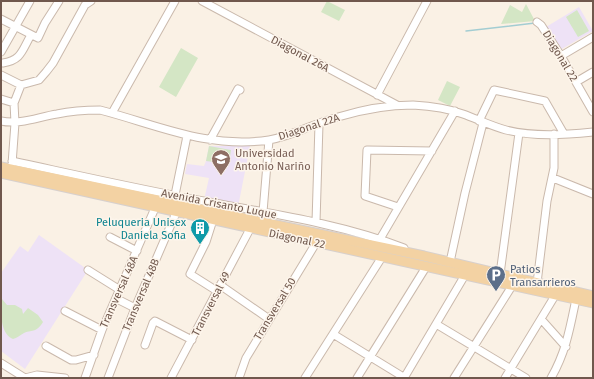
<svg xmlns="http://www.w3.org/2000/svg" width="594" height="379" font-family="'Fira Sans',sans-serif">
	<rect width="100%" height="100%" fill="#faf1e5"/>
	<path fill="#eee2f6" d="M 579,7 L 593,31 L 560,50 L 546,27 Z
		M 209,146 L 250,146 L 238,207 L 204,200 L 209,178 L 185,174 L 187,164 L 204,166 L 206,161 Z
		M 39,235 L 88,270 L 25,369 L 1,351 L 1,273 L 20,246 L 28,252 Z"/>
	<path fill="#d4e6c5" d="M 327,1 L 345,10 L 339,21 L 321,12 Z
		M 526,4 L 535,21 L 501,24 L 510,5 L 522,12 Z
		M 577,10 L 589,31 L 578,37 L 566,17 Z
		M 181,48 L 198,58 L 176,97 L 159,87 Z
		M 447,81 L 460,87 L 450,106 L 438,100 Z
		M 209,146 L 231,150 L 229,164 L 206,161 Z
		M 1,299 L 2,299 L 7,305 L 15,305 L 22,309 L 23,314 L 28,308 L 38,315 L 43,322 C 36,333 34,329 24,333 C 20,335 17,338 13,339 C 0,333 1,314 1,299 Z"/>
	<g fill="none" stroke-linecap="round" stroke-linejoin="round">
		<path stroke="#a3cdd2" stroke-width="1.5" d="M 466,31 L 535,23"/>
		<defs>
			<path id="minor" d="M 202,1 L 397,105
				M 1,19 L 38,38 L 45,23 L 59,1
				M 537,22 L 541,25 L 561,56 L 593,112
				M 1,52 L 30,1
				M 561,56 L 593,37
				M 3,63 C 22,60 22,50 31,35
				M 1,75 L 21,85 L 39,80 L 46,72 L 53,63 L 85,5 L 91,1
				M 576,82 L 593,72
				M 377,95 L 427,1
				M 1,99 L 14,103
				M 112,113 L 175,1
				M 1,121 C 20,125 38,117 57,114 C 71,111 86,110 100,110 C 158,125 207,149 269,140 C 293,136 314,123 338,117 C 361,110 388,105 413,105 C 430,106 447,108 463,114 C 477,119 491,126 506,130 C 534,137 564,135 593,132
				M 479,121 L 494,90 L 545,101 L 564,134
				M 210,140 L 238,89 L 240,90
				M 12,161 C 77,175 143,190 209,202 C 274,214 341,224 404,248
				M 12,164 L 15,123 L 14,103 L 21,85
				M 553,178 L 593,194
				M 175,195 L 187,136
				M 398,207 L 365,196 L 367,150 L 432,151
				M 263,212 L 269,140
				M 213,220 L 206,242 L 190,274 L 217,291
				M 316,222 L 319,124
				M 110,237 L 137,251
				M 380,239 L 455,111
				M 450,262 L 465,193 L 483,123
				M 88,270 L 120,290
				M 500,274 L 519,133
				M 537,283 L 547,201 L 554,168 L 554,134
				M 220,285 L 269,319
				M 117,299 L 135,308
				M 65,311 L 102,330
				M 541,319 L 566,347
				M 436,324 L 526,378
				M 333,334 L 405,378
				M 145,345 L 153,323 L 155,321 L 192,340
				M 46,346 L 71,360 L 76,360 L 94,355
				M 1,363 L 25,378
				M 25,378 L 37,375 L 65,378
				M 85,378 L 102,330 L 155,208
				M 108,378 L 135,308 L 176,213
				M 171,378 L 250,229
				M 239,378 L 246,358 L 316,243
				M 305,378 L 382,257
				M 357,378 L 426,267
				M 404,378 L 465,275
				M 454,378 L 512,286
				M 505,378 L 556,294
				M 551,378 C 566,352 570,328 576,299"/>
			<path id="major" d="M 1,167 L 424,256 L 593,296
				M 1,173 L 593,303"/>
		</defs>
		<use href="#minor" stroke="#cab9ac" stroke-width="9"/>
		<use href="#major" stroke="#d7d0cd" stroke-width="11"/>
		<use href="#minor" stroke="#fff" stroke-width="7"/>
		<use href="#major" stroke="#f3d2a3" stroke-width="9"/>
	</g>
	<defs>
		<symbol id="university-pin" viewBox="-11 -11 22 30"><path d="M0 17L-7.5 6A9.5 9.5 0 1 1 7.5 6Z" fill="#8d6e63" stroke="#fdf5eb"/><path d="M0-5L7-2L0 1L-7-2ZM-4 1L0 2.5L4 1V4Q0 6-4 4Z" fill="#fff"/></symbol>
		<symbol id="building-pin" viewBox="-11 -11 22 30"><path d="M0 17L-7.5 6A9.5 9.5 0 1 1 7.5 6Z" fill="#0f9aa8" stroke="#fdf5eb"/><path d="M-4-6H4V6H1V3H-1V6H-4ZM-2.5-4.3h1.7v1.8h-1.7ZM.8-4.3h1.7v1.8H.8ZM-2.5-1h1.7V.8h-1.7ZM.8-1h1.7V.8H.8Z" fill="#fff"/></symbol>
		<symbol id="parking-pin" viewBox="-11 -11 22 30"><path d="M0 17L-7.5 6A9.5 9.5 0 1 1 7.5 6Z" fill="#5c6f8a" stroke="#fdf5eb"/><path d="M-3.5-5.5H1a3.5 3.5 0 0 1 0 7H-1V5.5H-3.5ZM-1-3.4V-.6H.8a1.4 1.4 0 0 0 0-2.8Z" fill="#fff"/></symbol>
	</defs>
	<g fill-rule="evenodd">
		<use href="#university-pin" x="210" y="148" width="22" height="30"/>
		<use href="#building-pin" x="189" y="217" width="22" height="30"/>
		<use href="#parking-pin" x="485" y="264" width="22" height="30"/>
	</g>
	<g text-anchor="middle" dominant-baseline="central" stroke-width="3" stroke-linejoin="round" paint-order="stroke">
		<g font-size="11" fill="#70584d" stroke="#fdf5eb">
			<text transform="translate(300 54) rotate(28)">Diagonal 26A</text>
			<text transform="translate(560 56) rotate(59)">Diagonal 22</text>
			<text transform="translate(309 127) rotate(-18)">Diagonal 22A</text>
			<text transform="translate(219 204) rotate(11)">Avenida Crisanto Luque</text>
			<text transform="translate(297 239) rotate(12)">Diagonal 22</text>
			<text transform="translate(119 292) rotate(-66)">Transversal 48A</text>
			<text transform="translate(141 295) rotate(-67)">Transversal 48B</text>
			<text transform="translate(211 304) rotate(-63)">Transversal 49</text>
			<text transform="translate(275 309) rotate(-59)">Transversal 50</text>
		</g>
		<g font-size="11" fill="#785e54" stroke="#fdf5eb" text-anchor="start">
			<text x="235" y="153">Universidad<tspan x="235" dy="13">Antonio Nariño</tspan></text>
		</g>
		<g font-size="11" fill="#0d838f" stroke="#fdf5eb" text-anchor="end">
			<text x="186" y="222">Peluqueria Unisex<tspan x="186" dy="13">Daniela Sofia</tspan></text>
		</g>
		<g font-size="11" fill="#4e5e75" stroke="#fdf5eb" text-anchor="start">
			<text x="510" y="269">Patios<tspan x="510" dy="13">Transarrieros</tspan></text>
		</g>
	</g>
	<rect width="594" height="379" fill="none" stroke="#70584d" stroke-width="4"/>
</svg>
